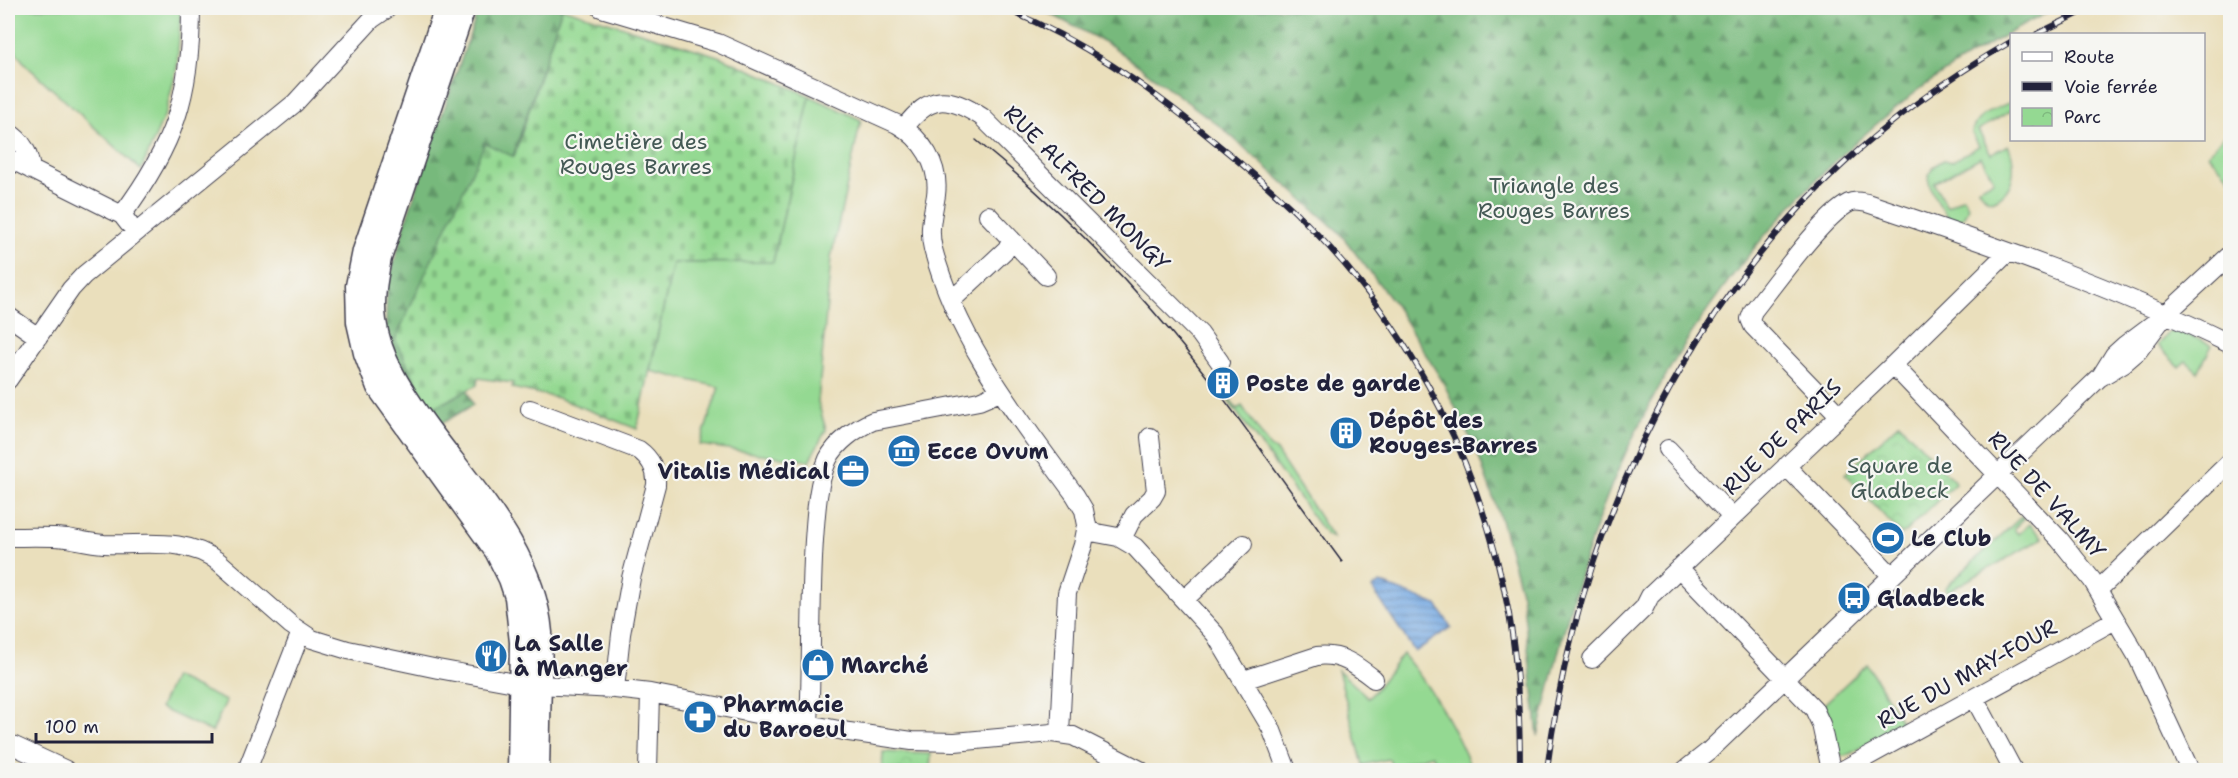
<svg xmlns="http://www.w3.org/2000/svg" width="2238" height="778" font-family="'Shantell Sans',sans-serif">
	<defs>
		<pattern id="forest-firs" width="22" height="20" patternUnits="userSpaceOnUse" patternTransform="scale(1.5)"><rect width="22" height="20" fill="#77b97c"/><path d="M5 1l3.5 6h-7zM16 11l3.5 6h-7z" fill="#619667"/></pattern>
		<pattern id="cemetery-stones" width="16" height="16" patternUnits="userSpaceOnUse" patternTransform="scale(1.5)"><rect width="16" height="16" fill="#94d992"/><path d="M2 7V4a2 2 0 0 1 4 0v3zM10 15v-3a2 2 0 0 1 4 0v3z" fill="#7fba7f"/></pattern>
		<pattern id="park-crowns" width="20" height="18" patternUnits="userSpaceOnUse" patternTransform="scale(1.5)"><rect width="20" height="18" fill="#94d992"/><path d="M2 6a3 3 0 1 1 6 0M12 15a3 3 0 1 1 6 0" fill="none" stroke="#7fba7f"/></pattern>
		<pattern id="water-rules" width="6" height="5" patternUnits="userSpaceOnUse" patternTransform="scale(1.5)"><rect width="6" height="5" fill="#76a9e2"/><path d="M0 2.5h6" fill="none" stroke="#6089b8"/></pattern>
	</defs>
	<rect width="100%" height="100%" fill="#f6f6f2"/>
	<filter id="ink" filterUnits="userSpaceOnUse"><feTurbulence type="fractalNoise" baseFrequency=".0167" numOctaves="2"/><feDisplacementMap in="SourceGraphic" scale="12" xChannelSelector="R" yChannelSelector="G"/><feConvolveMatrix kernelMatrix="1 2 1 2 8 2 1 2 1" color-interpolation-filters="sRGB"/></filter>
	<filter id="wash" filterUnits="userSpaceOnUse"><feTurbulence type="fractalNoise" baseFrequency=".008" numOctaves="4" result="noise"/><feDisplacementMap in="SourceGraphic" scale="24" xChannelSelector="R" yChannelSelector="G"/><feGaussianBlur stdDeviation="1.35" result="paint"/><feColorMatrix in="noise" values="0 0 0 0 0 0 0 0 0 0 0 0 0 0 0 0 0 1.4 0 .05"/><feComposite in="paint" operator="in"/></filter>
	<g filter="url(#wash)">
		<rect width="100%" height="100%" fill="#eadfbc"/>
		<path fill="#94d992" stroke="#5b7e66" stroke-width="1.5" d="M 8,8 L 181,8 L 177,67 L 166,112 L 141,170 L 26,65 L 8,42 Z
			M 810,96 L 861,120 L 831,258 L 818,402 L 826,430 L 809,461 L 700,445 L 719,387 L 650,371 L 673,263 L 773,262 Z
			M 2011,102 L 2011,111 L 1978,130 L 1991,154 L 2008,145 C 2017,164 2016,192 1992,201 L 1987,199 L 1978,189 L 1994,180 L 1981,157 L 1934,183 L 1947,207 L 1963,197 L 1968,206 C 1966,216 1959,226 1949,220 C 1937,199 1913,175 1944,160 L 1951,162 L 1979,146 L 1972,133 C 1973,116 1997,108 2011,102 Z
			M 2230,128 L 2230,175 L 2229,177 L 2208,154 Z
			M 2177,330 L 2212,345 L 2198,372 L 2186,361 L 2179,367 L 2157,345 L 2170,332 Z
			M 1224,391 L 1237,409 L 1242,406 L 1269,446 L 1276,451 L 1333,538 L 1326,535 L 1222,392 Z
			M 2022,516 L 2024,518 L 2014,529 L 2018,534 L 2029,524 L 2043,538 L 1947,592 L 1945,588 Z
			M 1403,654 C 1432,689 1455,728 1472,770 L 1442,770 L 1432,755 L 1392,767 L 1389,759 L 1363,765 L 1338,670 L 1369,698 Z
			M 1867,664 L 1903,725 L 1846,756 L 1842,756 L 1838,750 L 1829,714 L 1823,705 Z
			M 174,677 L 226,701 L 212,732 L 160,708 Z"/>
		<path fill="url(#forest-firs)" stroke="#4c6e5c" stroke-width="1.5" d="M 479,8 L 562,8 L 513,157 L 484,143 L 437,406 L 467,390 L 473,405 L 441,424 L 401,370 L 386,326 L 387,287 L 409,211 Z
			M 1039,8 L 2056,8 C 2009,32 1958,60 1916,92 C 1774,202 1665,343 1601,512 C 1574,585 1556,660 1538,736 L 1522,595 L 1501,520 L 1477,452 L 1443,382 L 1394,303 L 1339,232 L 1221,127 L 1112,46 Z"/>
		<path fill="url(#cemetery-stones)" stroke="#5b7e66" stroke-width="1.5" d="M 562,8 L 718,56 L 810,96 L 773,262 L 673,263 L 637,429 L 558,398 L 512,388 L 513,383 L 478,378 L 477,385 L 437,406 L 428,405 L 395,340 L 485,143 L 514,157 Z"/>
		<path fill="url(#park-crowns)" stroke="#5b7e66" stroke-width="1.5" d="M 1899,423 L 1956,483 L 1902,535 L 1845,474 Z
			M 883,752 L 931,754 L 930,770 L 882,770 Z"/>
		<path fill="url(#water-rules)" stroke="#4c668e" stroke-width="1.5" d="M 1380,583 L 1437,605 L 1451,627 L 1415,652 L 1372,588 Z"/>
	</g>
	<g filter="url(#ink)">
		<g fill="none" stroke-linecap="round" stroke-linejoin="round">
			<defs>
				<path id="minor" d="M 601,8 L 718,43 L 897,124 C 922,138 940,165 936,195 C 933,214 928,230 933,249 C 958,343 1019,418 1075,495 L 1084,510 L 1087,525 L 1083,545 L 1067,593 L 1060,733
					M 904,128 C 930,94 947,95 982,117 L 1200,334 L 1220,362
					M 8,132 C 23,141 29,153 31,170
					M 8,158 L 122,215 L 129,224
					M 122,215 C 174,145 191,96 191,8
					M 988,215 L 1046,276
					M 952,300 L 1014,242
					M 8,316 L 38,337
					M 1893,365 L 2059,539 L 2092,580 L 2137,656 L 2190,770
					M 2101,376 L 2114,355 L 2125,345 L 2165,315 L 2230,255
					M 8,380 L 71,289 L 84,275 L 295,103 L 372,19 L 388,8
					M 530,409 L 639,450 C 650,458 657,470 656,485 L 631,578 L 621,634 L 615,689
					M 1839,415 L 1753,326 L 1750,319 L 1753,311 C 1774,285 1822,217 1849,203 C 1855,200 1861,202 1867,203 C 1990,244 2114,287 2230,344
					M 1668,449 L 1732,517
					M 1786,466 L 1892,576
					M 1086,531 L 1118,537 L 1135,547 L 1215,634 L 1271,728 L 1287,770
					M 8,537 C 25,537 51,536 67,538 C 79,540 91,543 104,544 C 144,546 184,536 219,562 L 291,625 L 312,639 L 348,650 L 438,669 L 520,684 L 615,689 L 650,693 L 849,732 L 912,741 L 955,742 L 1052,733 L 1073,736 L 1140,770
					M 1122,539 L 1134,515 L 1152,498 L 1156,491 L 1150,437
					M 1679,568 L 1814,709 L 1821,724 L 1831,770
					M 2098,590 L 2230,462
					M 1184,600 L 1243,544
					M 1592,659 L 1644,608 L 1650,596 L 1893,365 L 2008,252
					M 1244,680 L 1317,656 C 1341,653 1356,665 1374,679
					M 1975,699 L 2013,770
					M 809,724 C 812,663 810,602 814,540 C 816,514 817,484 828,459 C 836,443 856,428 873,421 L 979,401 L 1000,392
					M 8,743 L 66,770
					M 247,770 L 301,632
					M 648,770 L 650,693
					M 1685,770 L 1709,751 L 2099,378 L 2124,363 L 2138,351 L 2165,315
					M 1843,770 L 2115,620"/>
				<path id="major" d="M 446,8 L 364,251 L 357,286 L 358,322 L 365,353 L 378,387 L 496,551 L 510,579 L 516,597 L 521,642 L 519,770
					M 464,8 L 380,258 C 376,279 372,300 375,321 C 380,359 401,390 422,420 C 469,486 534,549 541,633 L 538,770"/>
			</defs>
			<use href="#minor" stroke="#403e4e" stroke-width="20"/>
			<use href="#major" stroke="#403e4e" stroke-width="25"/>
			<use href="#minor" stroke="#fff" stroke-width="18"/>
			<use href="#major" stroke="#fff" stroke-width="22"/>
			<path stroke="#22223b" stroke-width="1.5" d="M 976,140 C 1040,192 1099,249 1153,311 C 1222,390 1280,478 1342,562"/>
			<defs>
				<path id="rail" d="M 1003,8 C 1080,39 1146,85 1210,138 C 1247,168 1283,198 1316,233 C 1417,337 1483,472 1509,614 C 1518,666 1520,718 1520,770
					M 2037,34 L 2090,8
					M 1547,770 C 1574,546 1675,323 1840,167 C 1892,118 1950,77 2012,41"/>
			</defs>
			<use href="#rail" stroke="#22223b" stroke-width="6"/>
			<use href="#rail" stroke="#f6f6f2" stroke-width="4" stroke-dasharray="11" stroke-linecap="butt"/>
		</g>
	</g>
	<defs>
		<symbol id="building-disc" viewBox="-11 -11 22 22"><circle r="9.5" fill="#1f6fb2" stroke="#f6f6f2"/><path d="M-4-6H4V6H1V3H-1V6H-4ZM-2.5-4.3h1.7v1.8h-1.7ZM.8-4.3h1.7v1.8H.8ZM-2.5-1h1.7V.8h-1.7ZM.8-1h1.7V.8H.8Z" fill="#fff"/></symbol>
		<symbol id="museum-disc" viewBox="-11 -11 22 22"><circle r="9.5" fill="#1f6fb2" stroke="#f6f6f2"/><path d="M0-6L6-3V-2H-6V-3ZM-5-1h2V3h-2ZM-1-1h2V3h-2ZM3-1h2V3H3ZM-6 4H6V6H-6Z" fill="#fff"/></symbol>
		<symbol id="office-disc" viewBox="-11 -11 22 22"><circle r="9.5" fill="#1f6fb2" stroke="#f6f6f2"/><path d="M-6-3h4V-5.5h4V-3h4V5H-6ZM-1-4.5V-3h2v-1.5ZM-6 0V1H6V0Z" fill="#fff"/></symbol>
		<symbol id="stadium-disc" viewBox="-11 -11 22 22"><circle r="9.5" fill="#1f6fb2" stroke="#f6f6f2"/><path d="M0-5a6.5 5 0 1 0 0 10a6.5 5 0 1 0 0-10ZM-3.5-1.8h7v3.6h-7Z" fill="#fff"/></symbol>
		<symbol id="bus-disc" viewBox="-11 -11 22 22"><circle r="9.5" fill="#1f6fb2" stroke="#f6f6f2"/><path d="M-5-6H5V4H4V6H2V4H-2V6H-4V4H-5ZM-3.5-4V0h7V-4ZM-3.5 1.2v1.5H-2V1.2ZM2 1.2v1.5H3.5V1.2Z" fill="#fff"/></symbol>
		<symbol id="restaurant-disc" viewBox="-11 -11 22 22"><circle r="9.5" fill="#1f6fb2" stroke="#f6f6f2"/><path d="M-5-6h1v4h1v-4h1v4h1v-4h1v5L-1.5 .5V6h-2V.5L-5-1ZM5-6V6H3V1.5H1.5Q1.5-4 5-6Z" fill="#fff"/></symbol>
		<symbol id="shop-disc" viewBox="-11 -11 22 22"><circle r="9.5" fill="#1f6fb2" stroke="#f6f6f2"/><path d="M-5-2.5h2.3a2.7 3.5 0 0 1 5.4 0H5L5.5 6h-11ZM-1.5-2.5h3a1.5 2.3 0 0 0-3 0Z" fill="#fff"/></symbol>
		<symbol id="pharmacy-disc" viewBox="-11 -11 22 22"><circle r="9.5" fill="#1f6fb2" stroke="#f6f6f2"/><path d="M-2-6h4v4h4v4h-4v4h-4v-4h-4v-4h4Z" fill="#fff"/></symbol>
	</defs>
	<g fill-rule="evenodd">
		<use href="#building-disc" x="1204" y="364" width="38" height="38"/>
		<use href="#building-disc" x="1327" y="414" width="38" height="38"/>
		<use href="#museum-disc" x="885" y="432" width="38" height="38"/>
		<use href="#office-disc" x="834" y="452" width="38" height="38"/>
		<use href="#stadium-disc" x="1869" y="519" width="38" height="38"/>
		<use href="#bus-disc" x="1835" y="579" width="38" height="38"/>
		<use href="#restaurant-disc" x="472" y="637" width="38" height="38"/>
		<use href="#shop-disc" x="799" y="646" width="38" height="38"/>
		<use href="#pharmacy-disc" x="681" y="698" width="38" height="38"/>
	</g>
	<g text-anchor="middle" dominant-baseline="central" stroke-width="4.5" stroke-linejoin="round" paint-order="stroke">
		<g font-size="22" fill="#445955" stroke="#f6f6f2">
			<text x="636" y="141">Cimetière des<tspan x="636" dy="25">Rouges Barres</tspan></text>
			<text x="1554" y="185">Triangle des<tspan x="1554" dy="25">Rouges Barres</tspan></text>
			<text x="1900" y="465">Square de<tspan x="1900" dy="25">Gladbeck</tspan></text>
		</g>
		<g font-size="22" fill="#22223b" stroke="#f6f6f2">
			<text transform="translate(1087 188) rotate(45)">RUE ALFRED MONGY</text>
			<text transform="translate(1782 437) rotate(-44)">RUE DE PARIS</text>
			<text transform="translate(2047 495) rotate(48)">RUE DE VALMY</text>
			<text transform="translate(1967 674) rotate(-29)">RUE DU MAY-FOUR</text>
		</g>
		<g font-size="22" font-weight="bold" fill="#22223b" stroke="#f6f6f2" text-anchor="start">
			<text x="1246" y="383">Poste de garde</text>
			<text x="1369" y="420">Dépôt des<tspan x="1369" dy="25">Rouges-Barres</tspan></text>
			<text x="927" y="451">Ecce Ovum</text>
			<text x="830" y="471" text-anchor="end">Vitalis Médical</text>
			<text x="1911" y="538">Le Club</text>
			<text x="1877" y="598">Gladbeck</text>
			<text x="514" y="643">La Salle<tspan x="514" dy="25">à Manger</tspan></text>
			<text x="841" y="665">Marché</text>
			<text x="723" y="704">Pharmacie<tspan x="723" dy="25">du Baroeul</tspan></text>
		</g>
	</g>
	<rect width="2238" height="778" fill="none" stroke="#f6f6f2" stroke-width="30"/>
	<rect x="2010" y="33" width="195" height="108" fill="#f6f6f2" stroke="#a1a1a9" stroke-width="1.5"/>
	<rect x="2022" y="52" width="30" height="9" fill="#ffffff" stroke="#a1a1a9" stroke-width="1.5"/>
	<text x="2064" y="63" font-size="18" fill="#22223b">Route</text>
	<rect x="2022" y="82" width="30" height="9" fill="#22223b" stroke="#a1a1a9" stroke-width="1.5"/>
	<text x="2064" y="93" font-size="18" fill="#22223b">Voie ferrée</text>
	<rect x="2022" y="108" width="30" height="18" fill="url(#park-crowns)" stroke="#a1a1a9" stroke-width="1.5"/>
	<text x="2064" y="123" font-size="18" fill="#22223b">Parc</text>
	<path d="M36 733v9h176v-9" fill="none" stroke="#22223b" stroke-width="3"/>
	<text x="45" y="733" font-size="18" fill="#22223b" stroke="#f6f6f2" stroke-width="4.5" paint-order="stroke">100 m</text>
</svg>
